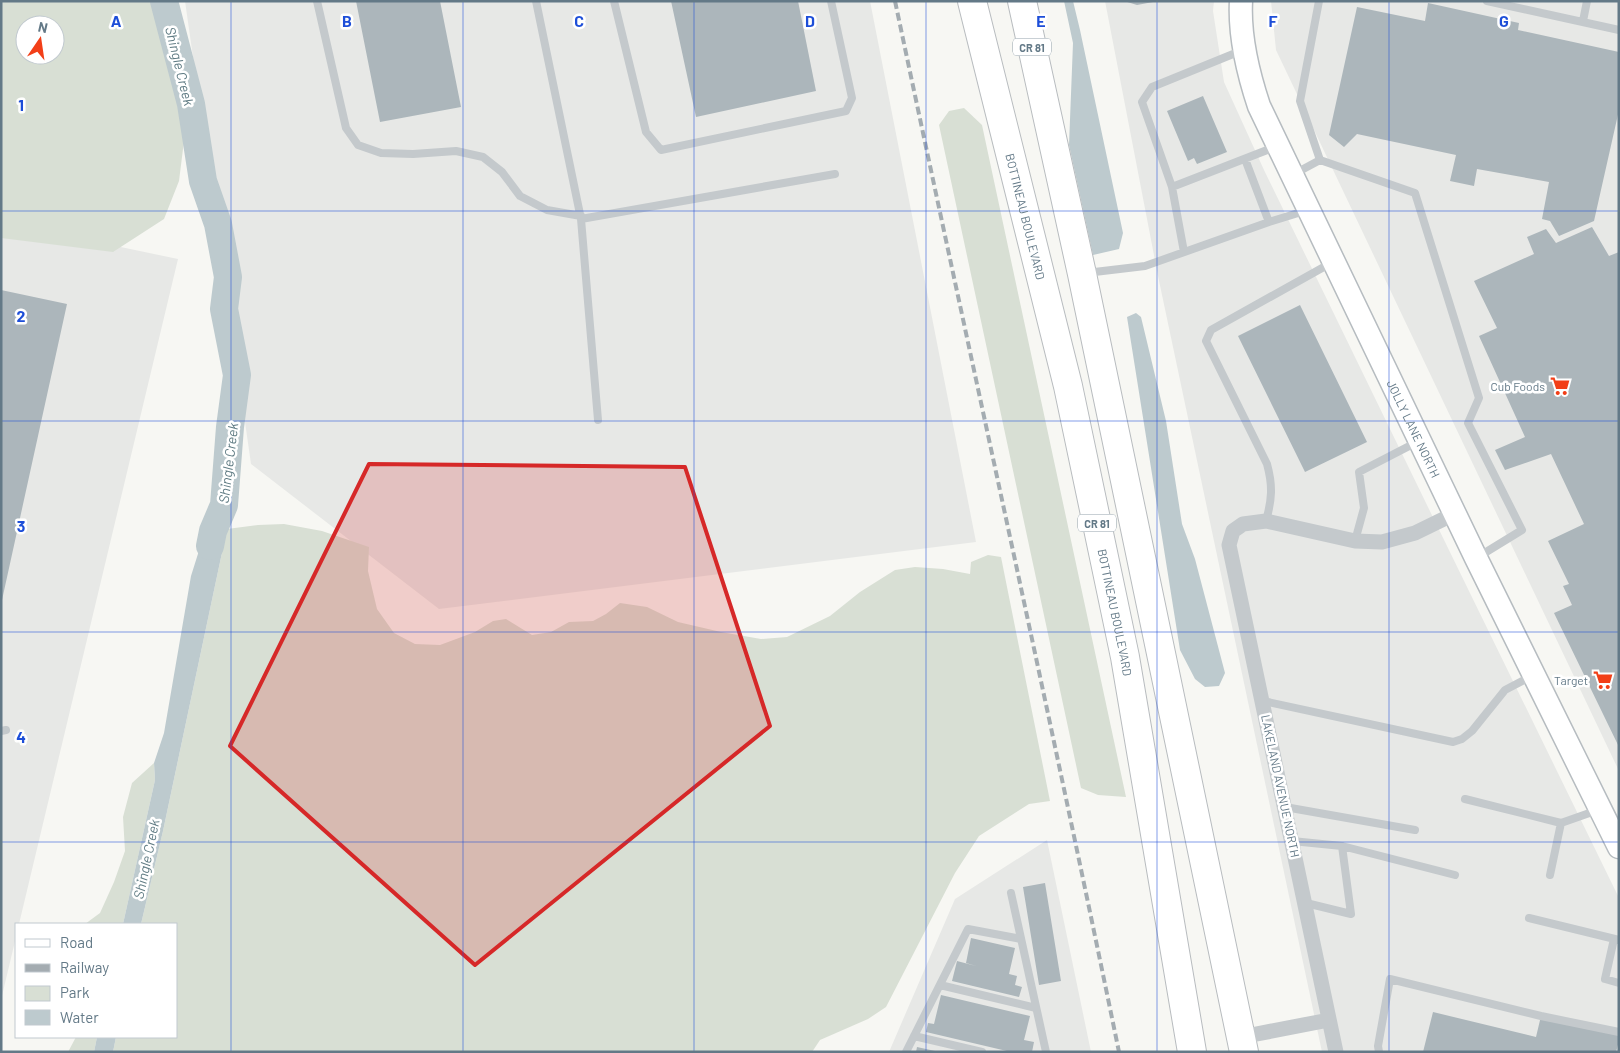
<svg xmlns="http://www.w3.org/2000/svg" width="1620" height="1053" font-family="Barlow,sans-serif">
	<rect width="100%" height="100%" fill="#f7f7f3"/>
	<path fill="#e7e8e6" d="M 185,1 L 870,1 L 976,542 L 439,609 L 251,464 Z
		M 1105,1 L 1214,1 L 1213,11 L 1224,82 L 1264,170 L 1426,503 L 1619,898 L 1619,1052 L 1322,1052 L 1158,276 Z
		M 1271,1 L 1619,1 L 1619,771 L 1276,50 Z
		M 1,222 L 178,259 L 19,924 L 16,924 L 16,937 L 1,1000 Z
		M 1047,840 L 1091,1052 L 889,1052 L 955,899 Z"/>
	<path fill="#d8dfd4" fill-rule="evenodd" d="M 1,1 L 153,1 L 162,22 L 178,102 L 184,141 L 179,181 L 164,219 L 113,252 L 1,238 ZM 25,25 L 55,25 L 55,55 L 25,55 Z
		M 964,108 L 982,125 L 1126,797 L 1098,795 L 1081,788 L 939,125 L 949,111 Z
		M 284,524 L 322,531 L 369,547 L 368,571 L 377,609 L 394,633 L 415,644 L 440,645 L 475,632 L 493,621 L 506,619 L 532,635 L 551,632 L 569,622 L 593,621 L 606,614 L 620,603 L 647,607 L 678,622 L 721,632 L 761,639 L 787,637 L 830,616 L 860,592 L 895,570 L 915,567 L 943,569 L 970,574 L 971,562 L 988,555 L 1001,557 L 1050,801 L 1029,804 L 979,836 L 955,873 L 886,1007 L 868,1019 L 820,1040 L 812,1052 L 113,1052 L 116,1037 L 176,1037 L 176,924 L 141,924 L 163,831 L 227,529 L 258,525 Z
		M 154,763 L 155,780 L 123,924 L 85,924 L 100,913 L 114,882 L 125,851 L 123,817 L 132,783 Z
		M 76,1037 L 97,1037 L 94,1052 L 68,1052 Z"/>
	<path fill="#bdcace" d="M 1064,1 L 1073,1 L 1080,30 L 1123,233 L 1119,249 L 1093,255 L 1069,145 L 1073,43 Z
		M 1136,313 L 1141,317 L 1166,421 L 1182,524 L 1195,559 L 1225,673 L 1219,686 L 1205,687 L 1195,679 L 1180,650 L 1127,317 Z
		M 228,506 L 227,529 L 163,831 L 141,924 L 123,924 L 155,780 L 154,763 L 164,733 L 191,576 L 208,522 Z
		M 97,1037 L 116,1037 L 113,1052 L 94,1052 Z"/>
	<g fill="none" stroke-linecap="round" stroke-linejoin="round">
		<path stroke="#bdcace" stroke-width="28" d="M 164,1 L 191,104 L 203,181 L 218,224 L 228,277 L 224,309 L 237,375 L 230,427 L 224,505 L 213,531 L 210,546"/>
	</g>
	<path fill="#acb6bb" d="M 356,1 L 440,1 L 461,107 L 380,122 Z
		M 671,1 L 798,1 L 816,91 L 696,117 Z
		M 1124,1 L 1153,1 L 1153,2 L 1137,5 Z
		M 1428,3 L 1519,23 L 1518,30 L 1619,52 L 1619,110 L 1594,221 L 1559,236 L 1550,221 L 1542,219 L 1549,182 L 1477,169 L 1474,186 L 1450,181 L 1456,155 L 1357,134 L 1344,147 L 1329,135 L 1357,7 L 1425,21 Z
		M 1203,96 L 1227,152 L 1197,164 L 1194,158 L 1188,161 L 1167,111 Z
		M 1592,227 L 1609,256 L 1619,252 L 1619,747 L 1554,613 L 1572,605 L 1563,586 L 1569,584 L 1548,541 L 1584,524 L 1551,454 L 1505,470 L 1495,450 L 1525,437 L 1479,336 L 1497,328 L 1474,281 L 1534,254 L 1527,237 L 1546,229 L 1556,243 Z
		M 1,290 L 67,304 L 2,600 L 1,600 Z
		M 1300,305 L 1367,442 L 1305,472 L 1238,336 Z
		M 1045,883 L 1061,981 L 1039,985 L 1023,887 Z
		M 971,938 L 1015,948 L 1009,974 L 1017,976 L 1015,985 L 1022,987 L 1019,997 L 952,981 L 957,961 L 976,966 L 966,963 Z
		M 941,995 L 1030,1016 L 1024,1040 L 1034,1042 L 1032,1052 L 1011,1052 L 926,1032 L 928,1023 L 934,1024 Z
		M 1433,1012 L 1536,1037 L 1541,1016 L 1619,1035 L 1619,1041 L 1616,1052 L 1423,1052 Z
		M 917,1047 L 935,1051 L 935,1052 L 916,1052 Z"/>
	<g fill="none" stroke-linecap="round" stroke-linejoin="round">
		<defs>
			<g id="secondary">
				<path id="s1" d="M 1241,1 C 1239,37 1248,73 1259,106 L 1476,558 L 1619,847"/>
			</g>
			<g id="highway">
				<path id="s2" d="M 972,1 L 1068,386 L 1125,657 L 1192,1052"/>
				<path d="M 1022,1 L 1082,274 L 1244,1052"/>
			</g>
		</defs>
		<use href="#secondary" stroke="#b6bcc0" stroke-width="25"/>
		<use href="#highway" stroke="#b8bcbf" stroke-width="30"/>
		<path stroke="#c4c9cc" stroke-width="8" d="M 317,1 L 346,128 L 358,145 L 381,153 L 413,154 L 456,151 L 483,157 L 502,172 L 520,196 L 547,210 L 581,216
			M 536,1 L 581,219 L 598,420
			M 614,1 L 646,132 L 661,150 L 846,111 L 852,98 L 831,1
			M 1319,1 L 1300,101 L 1320,160 L 1415,193 L 1479,398 L 1468,423 L 1522,530 L 1478,557
			M 1487,1 L 1619,30
			M 1583,21 L 1587,1
			M 1294,174 L 1320,160
			M 1172,187 L 1275,147
			M 581,219 L 835,174
			M 1269,222 L 1308,210
			M 1184,252 L 1172,187 L 1142,102 L 1152,87 L 1243,50
			M 1086,273 L 1145,266 L 1269,222 L 1245,159
			M 1266,521 C 1272,499 1273,486 1267,464 L 1206,341 L 1211,330 L 1331,263
			M 1355,541 L 1364,508 L 1359,472 L 1419,441
			M 1263,701 L 1453,742 L 1462,739 L 1472,731 L 1505,690 L 1532,676
			M 1,731 L 6,730
			M 1465,799 L 1561,823 L 1598,810
			M 1285,807 L 1415,830
			M 1292,841 L 1342,846 L 1351,914 L 1306,903
			M 1342,846 L 1455,875
			M 1550,875 L 1561,823
			M 1011,893 L 1046,1052
			M 1529,918 L 1619,940
			M 1614,939 L 1605,979 L 1619,983
			M 940,985 L 1036,1008
			M 914,1036 L 982,1052
			M 906,1052 L 968,929 L 1021,939
			M 1379,1052 L 1378,1046 L 1390,979 L 1541,1016 L 1619,1032"/>
		<path stroke="#c4c9cc" stroke-width="15" d="M 1241,1037 L 1329,1020
			M 1336,1052 L 1229,545 L 1233,531 L 1243,524 L 1266,521 L 1355,541 L 1382,542 L 1415,533 L 1456,513"/>
		<use href="#secondary" stroke="#fff" stroke-width="22"/>
		<use href="#highway" stroke="#fff" stroke-width="28"/>
		<path stroke="#a4acb1" stroke-width="4" stroke-dasharray="8 4" stroke-linecap="butt" d="M 895,1 C 969,352 1047,701 1119,1052"/>
	</g>
	<path fill="#d62828" fill-opacity="0.2" stroke="#d62828" stroke-width="4" stroke-linejoin="round" d="M 369,464 L 685,467 L 770,726 L 475,965 L 230,746 Z"/>
	<path fill="none" stroke="#1d4ed8" stroke-width="1" stroke-opacity="0.55" d="M 231,1 L 231,1052M 463,1 L 463,1052M 694,1 L 694,1052M 926,1 L 926,1052M 1157,1 L 1157,1052M 1389,1 L 1389,1052M 1,211 L 1619,211M 1,421 L 1619,421M 1,632 L 1619,632M 1,842 L 1619,842"/>
	<defs>
		<symbol id="supermarket-bare" viewBox="-9 -9 18 18"><path d="M-6-5.5h2.5l.6 2H6L4.5 2H-2.5L-4.4-4H-6ZM-1.5 3.2a1.3 1.3 0 1 0 .1 0ZM3 3.2a1.3 1.3 0 1 0 .1 0Z" fill="#f23f18" stroke="#fff" stroke-width="2.5" paint-order="stroke"/></symbol>
	</defs>
	<g fill-rule="evenodd">
		<use href="#supermarket-bare" x="1546" y="372" width="28" height="28"/>
		<use href="#supermarket-bare" x="1589" y="666" width="28" height="28"/>
	</g>
	<g text-anchor="middle" dominant-baseline="central" stroke-width="5" stroke-linejoin="round" paint-order="stroke">
		<g fill="#fff" stroke="#92a1ab" stroke-width="1">
			<rect x="1013" y="38.5" width="38" height="17" rx="4"/>
			<rect x="1078" y="514.5" width="38" height="17" rx="4"/>
		</g>
		<g font-size="11" font-weight="bold" fill="#637987">
			<text x="1032" y="47">CR 81</text>
			<text x="1097" y="523">CR 81</text>
		</g>
		<g font-size="12" fill="#637987" stroke="#fff">
			<text stroke="none"><textPath href="#s2" startOffset="222">BOTTINEAU BOULEVARD</textPath></text>
			<text stroke="none"><textPath href="#s1" startOffset="465">JOLLY LANE NORTH</textPath></text>
			<text stroke="none"><textPath href="#s2" startOffset="628">BOTTINEAU BOULEVARD</textPath></text>
			<text transform="translate(1281 786) rotate(78)">LAKELAND AVENUE NORTH</text>
		</g>
		<g font-size="12" fill="#637987" stroke="#fff" text-anchor="end">
			<text x="1545" y="386">Cub Foods</text>
			<text x="1588" y="680">Target</text>
		</g>
		<g font-size="14" font-style="italic" fill="#5f7b83" stroke="#fff">
			<text transform="translate(180 66) rotate(76)">Shingle Creek</text>
			<text transform="translate(228 463) rotate(-83)">Shingle Creek</text>
			<text transform="translate(146 859) rotate(-78)">Shingle Creek</text>
		</g>
	</g>
	<g font-size="16" text-anchor="middle" font-weight="bold" fill="#1d4ed8" stroke="#fff" stroke-width="5" stroke-linejoin="round" paint-order="stroke">
		<text x="116" y="27">A</text>
		<text x="347" y="27">B</text>
		<text x="579" y="27">C</text>
		<text x="810" y="27">D</text>
		<text x="1041" y="27">E</text>
		<text x="1273" y="27">F</text>
		<text x="1504" y="27">G</text>
		<text x="21" y="111">1</text>
		<text x="21" y="322">2</text>
		<text x="21" y="532">3</text>
		<text x="21" y="743">4</text>
	</g>
	<rect width="1620" height="1053" fill="none" stroke="#637987" stroke-width="5"/>
	<rect x="15" y="923" width="162" height="115" fill="#ffffff" stroke="#c1c9cf"/>
	<rect x="25" y="939" width="25" height="8" fill="#ffffff" stroke="#c1c9cf"/>
	<text x="60" y="948" font-size="15" fill="#637987">Road</text>
	<rect x="25" y="964" width="25" height="8" fill="#a4acb1" stroke="#c1c9cf"/>
	<text x="60" y="973" font-size="15" fill="#637987">Railway</text>
	<rect x="25" y="986" width="25" height="15" fill="#d8dfd4" stroke="#c1c9cf"/>
	<text x="60" y="998" font-size="15" fill="#637987">Park</text>
	<rect x="25" y="1010" width="25" height="15" fill="#bdcace" stroke="#c1c9cf"/>
	<text x="60" y="1023" font-size="15" fill="#637987">Water</text>
	<g transform="translate(40 40) rotate(13)"><circle r="24" fill="#ffffff" stroke="#c1c9cf"/>
	<path d="M0-4L9 19L0 12L-9 19Z" fill="#f23f18"/>
	<text y="-8" font-size="14" font-weight="bold" text-anchor="middle" fill="#637987">N</text>
	</g>
</svg>
